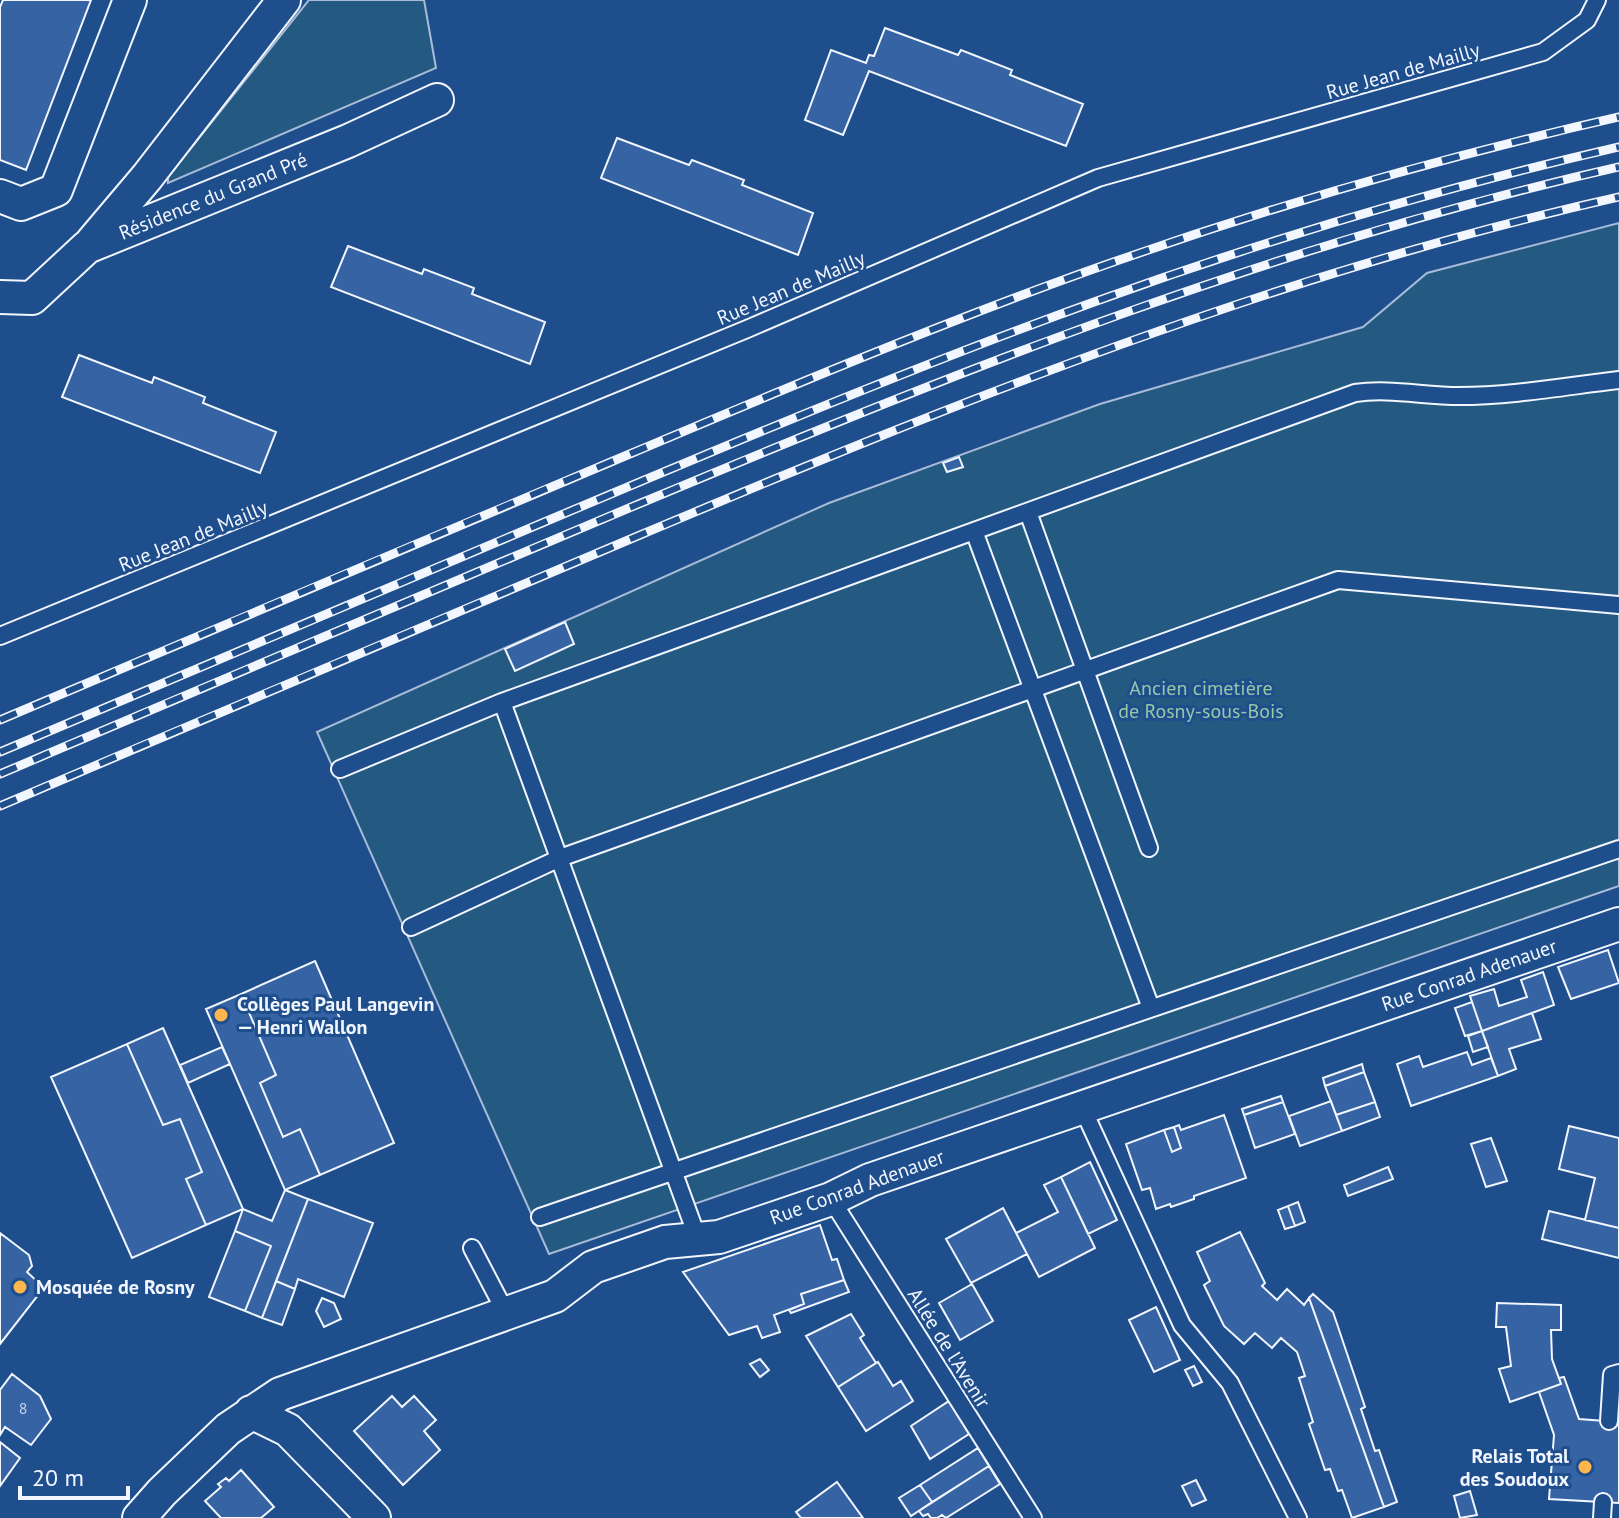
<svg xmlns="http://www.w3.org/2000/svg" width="1619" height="1518" font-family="'PT Sans',sans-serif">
	<rect width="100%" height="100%" fill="#1f4e8c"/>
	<path fill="#245a82" stroke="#a8bbd7" stroke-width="2" d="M 309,0 L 424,0 L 436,68 L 168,183 L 168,177 Z
		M 1619,223 L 1619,886 L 549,1254 L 317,732 L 829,503 L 1100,404 L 1363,327 L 1427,273 Z"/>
	<path fill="#3563a3" stroke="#f2f6ff" stroke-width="2" d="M 3,0 L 91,0 L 26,170 L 0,160 L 0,7 Z
		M 885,28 L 958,55 L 961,50 L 1012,70 L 1010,75 L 1083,104 L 1066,146 L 869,71 L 843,135 L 805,120 L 831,50 L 866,63 L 869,55 L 874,56 Z
		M 617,138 L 689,165 L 692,160 L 744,180 L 742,185 L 813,213 L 798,255 L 601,178 Z
		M 348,246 L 422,274 L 424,269 L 474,288 L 472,294 L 545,322 L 530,364 L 331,287 Z
		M 79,355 L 152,383 L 154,377 L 205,397 L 203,403 L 276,432 L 260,473 L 62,397 Z
		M 959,457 L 963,467 L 947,472 L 943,463 Z
		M 565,622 L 574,644 L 515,671 L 505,649 Z
		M 1608,950 L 1619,983 L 1571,999 L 1558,967 Z
		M 315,961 L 394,1143 L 320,1175 L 300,1129 L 283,1137 L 260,1083 L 276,1075 L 241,994 Z
		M 1543,972 L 1554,1005 L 1482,1031 L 1470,996 L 1494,989 L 1499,1006 L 1527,997 L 1521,980 Z
		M 241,994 L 276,1075 L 260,1083 L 283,1137 L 300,1129 L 320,1175 L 285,1190 L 206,1009 Z
		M 1472,1002 L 1482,1031 L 1465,1036 L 1455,1008 Z
		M 1532,1013 L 1541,1039 L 1509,1049 L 1516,1069 L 1498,1076 L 1482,1031 Z
		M 163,1028 L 243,1209 L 206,1225 L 186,1179 L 202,1172 L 180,1119 L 163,1125 L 127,1044 Z
		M 1482,1031 L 1488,1047 L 1473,1052 L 1468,1036 Z
		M 127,1044 L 163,1125 L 180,1119 L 202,1172 L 186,1179 L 206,1225 L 132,1258 L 51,1077 Z
		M 222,1047 L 230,1064 L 188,1083 L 180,1065 Z
		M 1467,1052 L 1472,1065 L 1491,1058 L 1498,1076 L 1411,1106 L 1397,1064 L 1419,1056 L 1423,1067 Z
		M 1362,1064 L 1364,1072 L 1325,1086 L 1323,1078 Z
		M 1364,1072 L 1375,1102 L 1336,1115 L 1325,1086 Z
		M 1281,1096 L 1283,1102 L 1244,1115 L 1242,1109 Z
		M 1331,1101 L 1342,1131 L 1300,1146 L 1289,1116 Z
		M 1283,1102 L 1295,1134 L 1255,1148 L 1244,1115 Z
		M 1375,1102 L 1380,1117 L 1342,1131 L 1336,1115 Z
		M 1224,1115 L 1246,1178 L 1194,1196 L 1194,1199 L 1171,1207 L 1170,1204 L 1156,1209 L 1150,1188 L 1142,1190 L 1126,1144 L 1164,1130 L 1172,1152 L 1181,1148 L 1174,1127 L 1179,1125 L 1181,1130 Z
		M 1569,1126 L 1619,1138 L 1619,1228 L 1585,1220 L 1595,1178 L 1559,1169 Z
		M 1174,1127 L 1181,1148 L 1172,1152 L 1164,1130 Z
		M 1491,1138 L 1507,1181 L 1486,1187 L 1471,1144 Z
		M 1090,1162 L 1117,1220 L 1088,1234 L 1061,1177 Z
		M 1388,1167 L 1393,1179 L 1348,1196 L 1344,1185 Z
		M 1061,1177 L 1095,1248 L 1039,1277 L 1016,1233 L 1058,1212 L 1044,1185 Z
		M 285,1190 L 308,1199 L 262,1318 L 245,1311 L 271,1246 L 235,1231 L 243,1209 L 272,1221 Z
		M 308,1199 L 373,1223 L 344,1297 L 298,1279 L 295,1289 L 276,1281 Z
		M 1298,1202 L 1305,1222 L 1295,1226 L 1288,1206 Z
		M 1288,1206 L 1295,1226 L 1285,1229 L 1278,1210 Z
		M 1003,1208 L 1027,1254 L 971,1283 L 946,1239 Z
		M 1549,1211 L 1619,1228 L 1619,1258 L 1542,1239 Z
		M 820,1225 L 832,1260 L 837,1259 L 844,1280 L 801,1294 L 804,1304 L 774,1315 L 780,1332 L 762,1338 L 757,1326 L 729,1335 L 683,1272 Z
		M 235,1231 L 271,1246 L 245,1311 L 209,1297 Z
		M 1240,1232 L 1265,1283 L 1262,1286 L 1277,1300 L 1287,1289 L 1304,1305 L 1309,1298 L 1384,1507 L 1352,1518 L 1342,1490 L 1338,1491 L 1330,1469 L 1325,1470 L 1309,1424 L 1313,1422 L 1299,1378 L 1305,1376 L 1297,1352 L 1281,1338 L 1272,1348 L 1255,1333 L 1244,1344 L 1224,1326 L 1204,1285 L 1210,1281 L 1197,1252 Z
		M 0,1233 L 29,1255 L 32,1266 L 27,1272 L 40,1284 L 42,1290 L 0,1344 Z
		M 844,1280 L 849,1292 L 791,1313 L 789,1310 L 804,1304 L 801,1294 Z
		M 276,1281 L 295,1289 L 282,1325 L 262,1318 Z
		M 972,1284 L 993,1321 L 960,1340 L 939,1303 Z
		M 1313,1294 L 1333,1312 L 1365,1407 L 1361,1409 L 1375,1451 L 1379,1450 L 1397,1502 L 1384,1507 L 1309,1298 Z
		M 322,1298 L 334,1303 L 341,1319 L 324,1327 L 316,1311 Z
		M 1497,1303 L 1561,1305 L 1561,1330 L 1551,1330 L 1552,1359 L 1561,1384 L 1510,1402 L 1499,1369 L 1511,1366 L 1506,1327 L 1496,1327 Z
		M 1156,1307 L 1180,1360 L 1154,1372 L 1129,1320 Z
		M 851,1314 L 864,1335 L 860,1338 L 876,1363 L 838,1387 L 806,1336 Z
		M 760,1359 L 769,1370 L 760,1377 L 750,1364 Z
		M 878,1362 L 893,1386 L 901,1381 L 913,1401 L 866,1431 L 838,1387 Z
		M 1194,1366 L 1202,1382 L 1193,1386 L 1185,1370 Z
		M 12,1374 L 40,1396 L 51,1419 L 31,1445 L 5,1427 L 0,1435 L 0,1390 Z
		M 1564,1377 L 1579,1419 L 1619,1422 L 1619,1503 L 1549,1499 L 1554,1435 L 1539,1392 L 1561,1384 L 1559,1378 Z
		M 392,1396 L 402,1407 L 414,1396 L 436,1420 L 424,1431 L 440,1450 L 403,1485 L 354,1431 Z
		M 949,1401 L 969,1434 L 930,1459 L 911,1426 Z
		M 0,1442 L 20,1458 L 0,1486 Z
		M 978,1448 L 989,1466 L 932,1502 L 920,1485 Z
		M 989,1466 L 1000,1484 L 946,1518 L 942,1515 L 937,1518 L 931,1518 L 928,1514 L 923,1516 L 919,1511 Z
		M 241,1470 L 274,1507 L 261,1518 L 221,1518 L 205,1501 L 221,1487 L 218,1484 L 226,1478 L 229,1481 Z
		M 1196,1480 L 1206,1500 L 1192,1506 L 1182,1486 Z
		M 837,1482 L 863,1518 L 801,1518 L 796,1512 Z
		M 920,1485 L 932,1502 L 911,1516 L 899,1498 Z
		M 1470,1491 L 1477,1515 L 1460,1518 L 1454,1496 Z"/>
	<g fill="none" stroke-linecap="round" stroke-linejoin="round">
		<defs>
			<path id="service" d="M 1028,512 L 1149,848
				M 974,531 L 1151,1008
				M 0,636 L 747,329 L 1098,178 L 1543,52 L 1587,20 L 1597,0
				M 502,702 L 698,1239
				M 340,769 L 502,702 L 1355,393 C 1389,388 1424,396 1459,396 C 1512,396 1567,386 1619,380
				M 411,927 L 560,858 L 1338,580 L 1619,605
				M 1082,1107 L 1182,1325 L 1230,1383 L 1298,1518
				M 831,1199 L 1033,1518
				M 540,1217 L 1619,849
				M 472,1248 L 506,1313
				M 1609,1421 L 1612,1375 L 1619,1373
				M 1602,1518 L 1603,1502"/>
			<path id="minor" d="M 0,196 L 21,204 L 56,190 L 130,0
				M 92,242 L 147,177 L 284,0
				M 0,297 L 32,298 L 87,247 L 348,141 L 437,100
				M 251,1412 L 288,1430 L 374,1518
				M 139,1518 L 162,1492 L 228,1429 L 280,1394 L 555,1296 L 593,1267 L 665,1242 L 719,1237 L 831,1199 L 870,1180 L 1619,924"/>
		</defs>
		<use href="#service" stroke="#f2f6ff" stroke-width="20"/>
		<use href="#minor" stroke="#f2f6ff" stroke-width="36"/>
		<use href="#service" stroke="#1f4e8c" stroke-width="16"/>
		<use href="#minor" stroke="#1f4e8c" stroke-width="32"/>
		<defs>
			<path id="rail" d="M 0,720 C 208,632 416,543 625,456 C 777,392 929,328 1085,272 C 1259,210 1438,158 1619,117
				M 0,752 C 187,673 374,594 561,515 C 737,441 914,367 1094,302 C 1265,240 1441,188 1619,147
				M 0,774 C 214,683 427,593 641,503 C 960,370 1281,243 1619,167
				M 0,806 C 211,716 422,627 633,538 C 954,403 1278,273 1619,197"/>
		</defs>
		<use href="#rail" stroke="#f2f6ff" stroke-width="9"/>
		<use href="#rail" stroke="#1f4e8c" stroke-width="6" stroke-dasharray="18" stroke-linecap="butt"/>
	</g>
	<g fill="#ffb74d" stroke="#1f4e8c" stroke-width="3">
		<circle cx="221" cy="1015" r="8"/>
		<circle cx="20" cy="1287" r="8"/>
		<circle cx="1585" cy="1467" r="8"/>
	</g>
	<g text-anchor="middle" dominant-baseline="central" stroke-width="6" stroke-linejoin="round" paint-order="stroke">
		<g font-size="16" fill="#c3d1e8">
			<text x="23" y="1408">8</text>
		</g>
		<g font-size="20" fill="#f2f6ff" stroke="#1f4e8c">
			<text transform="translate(1403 71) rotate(-16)">Rue Jean de Mailly</text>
			<text transform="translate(213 196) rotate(-22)">Résidence du Grand Pré</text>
			<text transform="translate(791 288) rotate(-23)">Rue Jean de Mailly</text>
			<text transform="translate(193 536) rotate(-22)">Rue Jean de Mailly</text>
			<text transform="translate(1469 975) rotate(-19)">Rue Conrad Adenauer</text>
			<text transform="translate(857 1187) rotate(-20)">Rue Conrad Adenauer</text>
			<text transform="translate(949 1348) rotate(58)">Allée de l'Avenir</text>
		</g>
		<g font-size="20" fill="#97c8a6" stroke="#1f4e8c">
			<text x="1201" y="688">Ancien cimetière<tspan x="1201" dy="23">de Rosny-sous-Bois</tspan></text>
		</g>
		<g font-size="20" font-weight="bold" fill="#f2f6ff" stroke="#1f4e8c" text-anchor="start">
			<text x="237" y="1004">Collèges Paul Langevin<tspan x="237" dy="23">— Henri Wallon</tspan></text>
			<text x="36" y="1287">Mosquée de Rosny</text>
			<text x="1569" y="1456" text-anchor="end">Relais Total<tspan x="1569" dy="23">des Soudoux</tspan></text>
		</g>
	</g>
	<path d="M20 1486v12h108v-12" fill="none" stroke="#f2f6ff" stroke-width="4"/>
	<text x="32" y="1486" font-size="24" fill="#f2f6ff" stroke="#1f4e8c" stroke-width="6" paint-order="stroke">20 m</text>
</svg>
